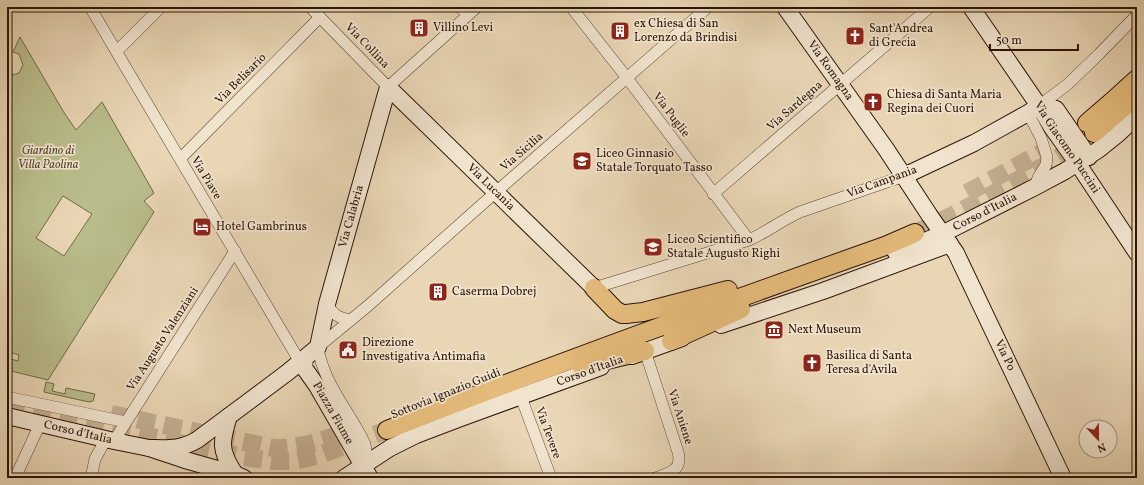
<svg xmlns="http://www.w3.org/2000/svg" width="1144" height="485" font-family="Vollkorn,serif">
	<rect width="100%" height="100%" fill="#e9d6b5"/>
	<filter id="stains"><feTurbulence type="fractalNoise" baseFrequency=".005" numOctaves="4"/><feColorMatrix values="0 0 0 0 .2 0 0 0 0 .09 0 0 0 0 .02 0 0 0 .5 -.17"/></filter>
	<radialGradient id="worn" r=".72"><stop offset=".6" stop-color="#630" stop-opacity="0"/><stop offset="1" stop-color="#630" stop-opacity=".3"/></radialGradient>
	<path fill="#b9bd8b" stroke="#726849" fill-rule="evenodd" d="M 20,37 L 63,111 L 76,130 L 102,102 L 154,193 L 144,201 L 154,212 L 48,380 L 7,370 L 7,358 L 18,361 L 19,355 L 9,352 L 12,343 L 8,342 L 7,343 L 7,75 L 9,76 L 19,73 L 23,65 L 19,54 L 13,52 ZM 63,196 L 92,214 L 64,256 L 36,238 Z
		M 46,382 L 54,384 L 52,391 L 65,394 L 66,388 L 95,394 L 93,401 L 89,402 L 44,392 Z"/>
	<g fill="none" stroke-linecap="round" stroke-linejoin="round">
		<path stroke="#c3af92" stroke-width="18" stroke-dasharray="18 9" stroke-linecap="butt" d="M 967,193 L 1041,153
			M 915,233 C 953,216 990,196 1027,175 C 1046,165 1065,155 1082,142
			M 7,405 L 244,457 L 273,461 L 291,461 L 303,459 L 320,455 L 387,430
			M 111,414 L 274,448 C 302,449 329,438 355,429"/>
		<defs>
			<path id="street" d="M 90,7 L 300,362 L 307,364
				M 310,7 L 388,87 L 477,7
				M 460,7 L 468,15
				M 571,7 L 627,78 L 749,240
				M 117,51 L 161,7
				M 1039,106 L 1068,84 L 1099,54 L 1137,15
				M 1028,113 L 1041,138 L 1047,157 L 1046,165 L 1038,178 L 1035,187
				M 180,159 L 320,17
				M 713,194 L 930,7
				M 594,288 L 749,240 C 767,232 782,220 800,212 L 904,176
				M 327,304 C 333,315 339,318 351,320
				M 645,351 L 678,452 C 683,471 669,473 655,478
				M 7,397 L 126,422
				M 521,397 L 551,478
				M 114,441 L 235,251
				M 364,466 L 366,452 L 365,444 C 351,414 322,381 318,347 L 369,305 L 496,192 L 708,7
				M 15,478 L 40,424
				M 91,478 L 95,459 L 106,439"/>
			<g id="secondary">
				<path id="s1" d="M 785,7 L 886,149 L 930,216 L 956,253 L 1063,478"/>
				<path id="s2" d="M 971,7 L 1039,106 L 1051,126 L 1078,164 L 1137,253"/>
				<path d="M 1039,106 L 1047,106 L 1056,109 L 1089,157"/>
				<path d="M 904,176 L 974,143 L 1028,113 L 1039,106"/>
				<path id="s3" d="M 896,253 L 942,234 L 1035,187 L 1065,171 L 1098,150 L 1118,134 L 1137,116"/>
				<path d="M 721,325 L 823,291 L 950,244"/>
				<path d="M 632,356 L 682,338"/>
				<path id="s4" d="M 300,362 L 317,386 L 370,478"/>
				<path id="s5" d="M 7,416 L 114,441 L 149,448 L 185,460 L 235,474 L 244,478"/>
				<path d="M 229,416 C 221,442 219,450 235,474"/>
				<path id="s6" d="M 149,448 C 167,448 180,450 197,440 L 288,372 L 318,347 L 327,304 L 388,87 L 594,288"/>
				<path d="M 344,478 L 390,448 L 416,435 L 458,419 L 601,367"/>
			</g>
			<path id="primary" d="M 1087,123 L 1116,98 L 1137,79
				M 1094,133 L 1131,101
				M 594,288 L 615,310 L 622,314 L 626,314 L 643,312 L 728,290
				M 671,341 L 741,309
				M 581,366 L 645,351
				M 387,430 C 551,365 718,305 885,246 L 915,233"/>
		</defs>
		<use href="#street" stroke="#5b4432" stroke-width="12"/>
		<use href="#secondary" stroke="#2c1407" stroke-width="18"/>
		<use href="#primary" stroke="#2c1407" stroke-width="20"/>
		<use href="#street" stroke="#f1e4cf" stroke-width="11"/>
		<use href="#secondary" stroke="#f1e4cf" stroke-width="16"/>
		<use href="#primary" stroke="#e4bb7a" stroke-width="18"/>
	</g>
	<defs>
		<symbol id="building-square" viewBox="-11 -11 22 22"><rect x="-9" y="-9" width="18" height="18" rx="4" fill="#8f2418" stroke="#f1e4cf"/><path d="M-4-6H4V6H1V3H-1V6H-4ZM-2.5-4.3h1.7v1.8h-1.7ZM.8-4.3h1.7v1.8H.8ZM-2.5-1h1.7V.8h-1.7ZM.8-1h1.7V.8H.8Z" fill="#fff"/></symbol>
		<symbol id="church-square" viewBox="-11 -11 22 22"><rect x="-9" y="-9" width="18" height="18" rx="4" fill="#8f2418" stroke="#f1e4cf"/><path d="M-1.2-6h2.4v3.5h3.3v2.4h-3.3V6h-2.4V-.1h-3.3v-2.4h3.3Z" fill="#fff"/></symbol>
		<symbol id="school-square" viewBox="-11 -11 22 22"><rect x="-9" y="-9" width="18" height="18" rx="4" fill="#8f2418" stroke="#f1e4cf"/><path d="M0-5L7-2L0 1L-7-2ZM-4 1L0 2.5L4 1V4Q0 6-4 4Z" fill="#fff"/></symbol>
		<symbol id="hotel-square" viewBox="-11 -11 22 22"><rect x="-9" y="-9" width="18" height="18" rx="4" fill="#8f2418" stroke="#f1e4cf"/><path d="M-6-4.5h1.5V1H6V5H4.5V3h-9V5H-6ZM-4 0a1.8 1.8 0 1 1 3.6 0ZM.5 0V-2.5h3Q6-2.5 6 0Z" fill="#fff"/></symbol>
		<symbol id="museum-square" viewBox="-11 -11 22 22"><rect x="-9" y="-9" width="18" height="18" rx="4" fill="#8f2418" stroke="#f1e4cf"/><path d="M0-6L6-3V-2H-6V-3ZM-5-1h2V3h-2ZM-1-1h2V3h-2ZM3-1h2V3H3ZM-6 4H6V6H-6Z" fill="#fff"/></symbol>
		<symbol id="civic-square" viewBox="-11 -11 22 22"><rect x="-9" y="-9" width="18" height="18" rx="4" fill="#8f2418" stroke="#f1e4cf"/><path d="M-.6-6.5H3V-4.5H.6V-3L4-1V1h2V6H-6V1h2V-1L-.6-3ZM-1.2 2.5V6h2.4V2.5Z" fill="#fff"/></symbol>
	</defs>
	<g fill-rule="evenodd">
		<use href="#building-square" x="408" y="17" width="22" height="22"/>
		<use href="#building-square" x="609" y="20" width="22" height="22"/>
		<use href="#church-square" x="844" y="25" width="22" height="22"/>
		<use href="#church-square" x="862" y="91" width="22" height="22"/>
		<use href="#school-square" x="571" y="150" width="22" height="22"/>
		<use href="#hotel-square" x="191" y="216" width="22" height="22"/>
		<use href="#school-square" x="642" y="236" width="22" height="22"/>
		<use href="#building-square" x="427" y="281" width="22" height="22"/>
		<use href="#museum-square" x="763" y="319" width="22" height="22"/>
		<use href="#civic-square" x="337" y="339" width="22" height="22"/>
		<use href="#church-square" x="801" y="352" width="22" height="22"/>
	</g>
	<g text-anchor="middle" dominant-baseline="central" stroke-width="3.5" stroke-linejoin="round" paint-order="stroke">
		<g font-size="12" fill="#2c1407" stroke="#f1e4cf" text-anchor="start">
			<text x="634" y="24">ex Chiesa di San<tspan x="634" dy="14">Lorenzo da Brindisi</tspan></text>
			<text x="433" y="28">Villino Levi</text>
			<text x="869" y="29">Sant'Andrea<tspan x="869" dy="14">di Grecia</tspan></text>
			<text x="887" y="95">Chiesa di Santa Maria<tspan x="887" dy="14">Regina dei Cuori</tspan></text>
			<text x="596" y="154">Liceo Ginnasio<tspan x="596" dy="14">Statale Torquato Tasso</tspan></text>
			<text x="216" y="227">Hotel Gambrinus</text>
			<text x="667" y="240">Liceo Scientifico<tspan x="667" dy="14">Statale Augusto Righi</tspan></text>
			<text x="452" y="292">Caserma Dobrej</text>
			<text x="788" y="330">Next Museum</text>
			<text x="362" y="343">Direzione<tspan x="362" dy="14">Investigativa Antimafia</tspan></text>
			<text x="826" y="356">Basilica di Santa<tspan x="826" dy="14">Teresa d'Avila</tspan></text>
		</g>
		<g font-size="12" fill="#2c1407" stroke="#f1e4cf">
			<text transform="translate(367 46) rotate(46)">Via Collina</text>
			<text stroke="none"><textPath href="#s1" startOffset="78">Via Romagna</textPath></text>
			<text transform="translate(241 79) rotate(-45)">Via Belisario</text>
			<text transform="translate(795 106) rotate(-41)">Via Sardegna</text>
			<text transform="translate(671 115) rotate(53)">Via Puglie</text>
			<text transform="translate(522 152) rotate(-41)">Via Sicilia</text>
			<text stroke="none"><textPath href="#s2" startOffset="170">Via Giacomo Puccini</textPath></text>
			<text transform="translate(206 178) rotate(59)">Via Piave</text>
			<text transform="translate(882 182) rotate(-20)">Via Campania</text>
			<text stroke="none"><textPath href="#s6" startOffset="615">Via Lucania</textPath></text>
			<text stroke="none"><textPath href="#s3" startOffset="98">Corso d'Italia</textPath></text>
			<text stroke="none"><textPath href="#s6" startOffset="337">Via Calabria</textPath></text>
			<text transform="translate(163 339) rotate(-57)">Via Augusto Valenziani</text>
			<text stroke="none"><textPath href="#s1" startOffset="413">Via Po</textPath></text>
			<text transform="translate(590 371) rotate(-20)">Corso d'Italia</text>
			<text transform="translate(446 394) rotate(-22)">Sottovia Ignazio Guidi</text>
			<text stroke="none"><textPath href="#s4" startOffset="61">Piazza Fiume</textPath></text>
			<text transform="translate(680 417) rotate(72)">Via Aniene</text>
			<text stroke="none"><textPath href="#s5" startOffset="73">Corso d'Italia</textPath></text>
			<text transform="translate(548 433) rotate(70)">Via Tevere</text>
		</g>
		<g font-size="12" font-style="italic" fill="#56472f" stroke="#f1e4cf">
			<text x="48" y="151">Giardino di<tspan x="48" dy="14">Villa Paolina</tspan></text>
		</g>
	</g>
	<rect width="1144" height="485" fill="none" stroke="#e9d6b5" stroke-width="24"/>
	<rect x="8" y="8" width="1128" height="469" fill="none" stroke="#2c1407" stroke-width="2"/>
	<rect x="12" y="12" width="1120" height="461" fill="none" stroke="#2c1407"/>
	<g transform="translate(1098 439) rotate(158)"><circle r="19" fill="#f1e4cf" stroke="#a2917f"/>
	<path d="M0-3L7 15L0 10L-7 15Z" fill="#8f2418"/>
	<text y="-6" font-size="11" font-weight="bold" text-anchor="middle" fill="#2c1407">N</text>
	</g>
	<path d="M990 44v6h88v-6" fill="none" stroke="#2c1407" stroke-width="2"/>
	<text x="996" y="44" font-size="12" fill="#2c1407" stroke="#f1e4cf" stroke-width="3" paint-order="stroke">50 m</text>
	<rect width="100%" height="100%" filter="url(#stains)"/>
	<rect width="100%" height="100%" fill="url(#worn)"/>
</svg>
